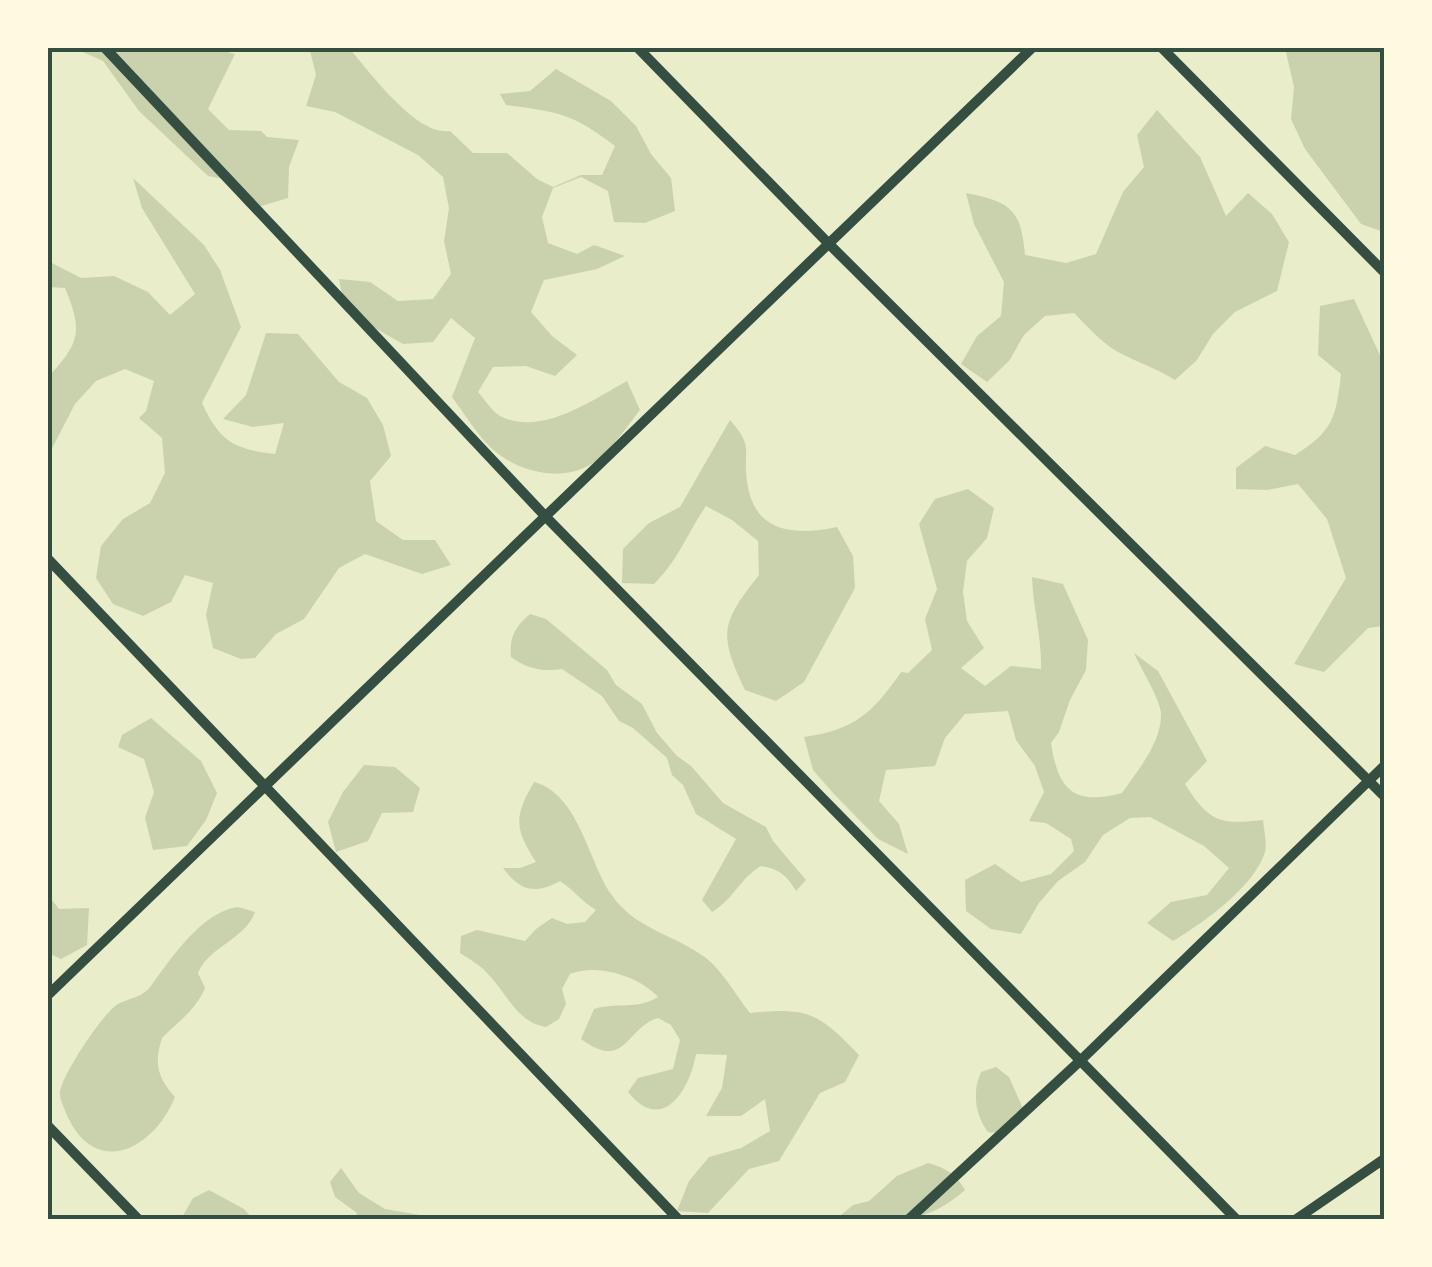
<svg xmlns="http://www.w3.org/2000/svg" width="1432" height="1267" font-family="Georgia,serif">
	<rect width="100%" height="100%" fill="#e9edc9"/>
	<path fill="#cad2ad" d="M 74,48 L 212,48 L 235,54 L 208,109 L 229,130 L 261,131 L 267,137 L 299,140 L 289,167 L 288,198 L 258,207 L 238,182 L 208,176 L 139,111 L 103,61 Z
		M 301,48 L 349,48 C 370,72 416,136 450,131 L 473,153 L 507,153 L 537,179 L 553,187 L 581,175 L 602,175 L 615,146 C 572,113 558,112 506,105 L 500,94 L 530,91 L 556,69 L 611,101 L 636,126 L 651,154 L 671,178 L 675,211 L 645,223 L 614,222 L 608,191 L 581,177 L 553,188 L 542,217 L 548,243 L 577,254 L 594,245 L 625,256 L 597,269 L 544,280 L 531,312 L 552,336 L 577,355 L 555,376 L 526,366 L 493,367 L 478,392 C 484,399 492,411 500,416 C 541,437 592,400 627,381 L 640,410 C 629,424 618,440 605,453 C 574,486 521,476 490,447 C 476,433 464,413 452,397 L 475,338 L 451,318 L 433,342 L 403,344 L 345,311 L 339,279 L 370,282 L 398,301 L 433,299 L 451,274 L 444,241 L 449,208 L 443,177 L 418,155 L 335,112 L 306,106 L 316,75 L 310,51 Z
		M 1285,48 L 1384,48 L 1384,232 L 1361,224 L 1305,149 L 1291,119 L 1294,87 Z
		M 1157,110 L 1200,157 L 1226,216 L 1248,193 L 1272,214 L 1289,242 L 1277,291 L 1235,312 L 1213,334 L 1197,360 L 1175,380 C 1158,369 1142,364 1124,355 C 1104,346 1089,328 1074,313 L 1045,316 L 1024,335 L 1009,361 L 987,382 L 961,364 L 977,336 L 1001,316 L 1004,282 L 974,224 L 966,193 C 1011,202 1021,209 1025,255 L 1066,263 L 1096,254 L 1123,192 L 1144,167 L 1137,135 Z
		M 133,178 L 204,245 L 220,270 L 241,327 L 202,403 C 220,442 234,449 275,454 L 284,423 L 253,427 L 223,419 L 246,395 L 266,333 L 298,334 L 339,382 L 367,398 L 383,425 L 391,456 L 370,481 L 376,521 L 403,540 L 435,540 L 451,565 L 422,574 L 365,554 L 339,568 L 304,619 L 276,634 L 255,658 L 241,659 L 213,648 L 206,615 L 213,583 L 185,575 L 171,602 L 143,616 L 113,604 L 96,578 L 101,546 L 123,519 L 150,503 L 165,473 L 162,438 L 139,418 L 146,411 L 154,381 L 125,369 L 96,381 L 75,404 L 48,456 L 48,377 C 80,343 83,331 65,288 L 48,287 L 48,261 L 81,278 L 114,276 L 148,292 L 170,315 L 195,294 L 142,208 Z
		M 1354,299 L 1384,364 L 1384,626 L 1368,628 L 1324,672 L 1294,664 L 1346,578 L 1327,519 L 1298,484 L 1267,490 L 1236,489 L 1236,468 L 1265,446 L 1295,455 C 1333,431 1336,418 1341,374 L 1318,355 L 1320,306 Z
		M 730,420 C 735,426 741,433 744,440 C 748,449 745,462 746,472 C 750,531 787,537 837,527 L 853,556 L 855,588 L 804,682 L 776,701 L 745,690 C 718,634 721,623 759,575 L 758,541 L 732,520 L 706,506 C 686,535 680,558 654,584 L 622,583 L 623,549 L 649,523 L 680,507 Z
		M 968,489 L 994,508 L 987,538 L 967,561 L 963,592 L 967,621 L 984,648 L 961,668 L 985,686 L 1011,666 L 1041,669 C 1042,637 1033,609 1032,577 L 1063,584 L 1088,640 L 1086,670 L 1070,700 L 1059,732 L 1051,743 C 1058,790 1074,806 1122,793 C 1138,770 1162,742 1161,713 C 1160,699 1140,667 1134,653 L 1158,671 L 1207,761 L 1185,784 C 1209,822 1220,825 1263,820 C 1264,830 1267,844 1265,852 C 1254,887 1203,923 1173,941 L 1147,923 L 1171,902 L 1207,895 L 1229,868 L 1204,846 L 1150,817 L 1130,818 L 1103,835 L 1085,862 L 1058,881 L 1039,903 L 1021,934 L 991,929 L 966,911 L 965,880 L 995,864 L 1021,882 L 1051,874 L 1074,851 L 1071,839 L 1046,823 L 1029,821 L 1044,792 L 1035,766 L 1016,740 L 1008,711 L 965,714 L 945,738 L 935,766 L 886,770 L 879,801 L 899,824 L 908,854 L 878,839 L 833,793 L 813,770 L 804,737 C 854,730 873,713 901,672 L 908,673 L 932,650 L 925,619 L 937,589 L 919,524 L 935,499 Z
		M 530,614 L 546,619 L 607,670 L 616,685 L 642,704 L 657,733 L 677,756 L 691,766 L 723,803 L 766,827 L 773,841 L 806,880 L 796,891 C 787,875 779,869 761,866 C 740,878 733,900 712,912 L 702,900 L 736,839 L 696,814 L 683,785 L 672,775 L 667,758 L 633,728 L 619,721 L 602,696 L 562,669 C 541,672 528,669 511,657 C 509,637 515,627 530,614 Z
		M 151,718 L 201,761 L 217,793 L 206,820 L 187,846 L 153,850 L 145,818 L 154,792 L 144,759 L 118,747 L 122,735 Z
		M 364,765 L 395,767 L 420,788 L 413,812 L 382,813 L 368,841 L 336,852 L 328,822 L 343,792 Z
		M 534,782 C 579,794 588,861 611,894 C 634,929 674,934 706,958 C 723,971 736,996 750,1013 C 808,1007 819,1013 859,1055 L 845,1082 L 820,1093 L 779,1161 L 749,1169 L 708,1213 L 677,1211 L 689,1181 L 709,1157 L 741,1148 L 770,1131 L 765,1099 L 741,1116 L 706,1116 L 722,1088 L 727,1055 L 696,1054 C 690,1090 662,1135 628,1092 L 638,1078 L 673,1069 L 680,1040 L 671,1025 L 658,1018 C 625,1028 626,1072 581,1039 L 594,1009 C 617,1002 637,1010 658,997 C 639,976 597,963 570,974 L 562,989 L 566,1004 L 559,1019 L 546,1027 C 516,1022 507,993 487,973 C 480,965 469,959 460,953 L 461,936 L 477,930 L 525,941 L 536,929 L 552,918 L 567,924 L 585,922 L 596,910 C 582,902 574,890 560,881 C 535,895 520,891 503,868 L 520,868 L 536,862 C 514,828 514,817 534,782 Z
		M 48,895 L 59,909 L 89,908 L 87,945 L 61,959 L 48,953 Z
		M 238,907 L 255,912 C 245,940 209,946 198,973 L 205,988 C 195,1011 179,1021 162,1038 C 154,1063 157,1077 175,1097 C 153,1151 94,1179 66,1113 C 62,1102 57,1096 62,1085 C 68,1067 103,1013 118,1004 C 130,998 143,997 151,986 C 171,958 203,911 238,907 Z
		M 996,1067 L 1009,1077 L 1025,1113 C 1016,1131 1008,1135 988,1132 C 975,1115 972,1091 981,1072 Z
		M 928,1163 C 946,1168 956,1174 965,1190 C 920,1229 892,1219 835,1220 L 853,1205 L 869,1201 L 897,1176 Z
		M 341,1168 L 359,1193 L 385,1209 L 443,1219 L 354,1219 L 357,1213 L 335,1197 L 330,1182 Z
		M 209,1190 L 244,1209 L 253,1219 L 181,1219 L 193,1198 Z"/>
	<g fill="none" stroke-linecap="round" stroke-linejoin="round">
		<path stroke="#344e41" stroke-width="10" d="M 105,48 L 546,517 L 1237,1220
			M 638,48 L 829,244 L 1384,796
			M 1162,48 L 1384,272
			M 48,559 L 679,1220
			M 48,995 L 1032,48
			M 48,1126 L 139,1220
			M 908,1220 L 1081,1060 L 1384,766
			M 1295,1220 L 1384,1159"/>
	</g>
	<rect width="1432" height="1267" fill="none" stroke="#fefae0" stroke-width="100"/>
	<rect x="50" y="50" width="1332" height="1167" fill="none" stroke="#344e41" stroke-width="4"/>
</svg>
